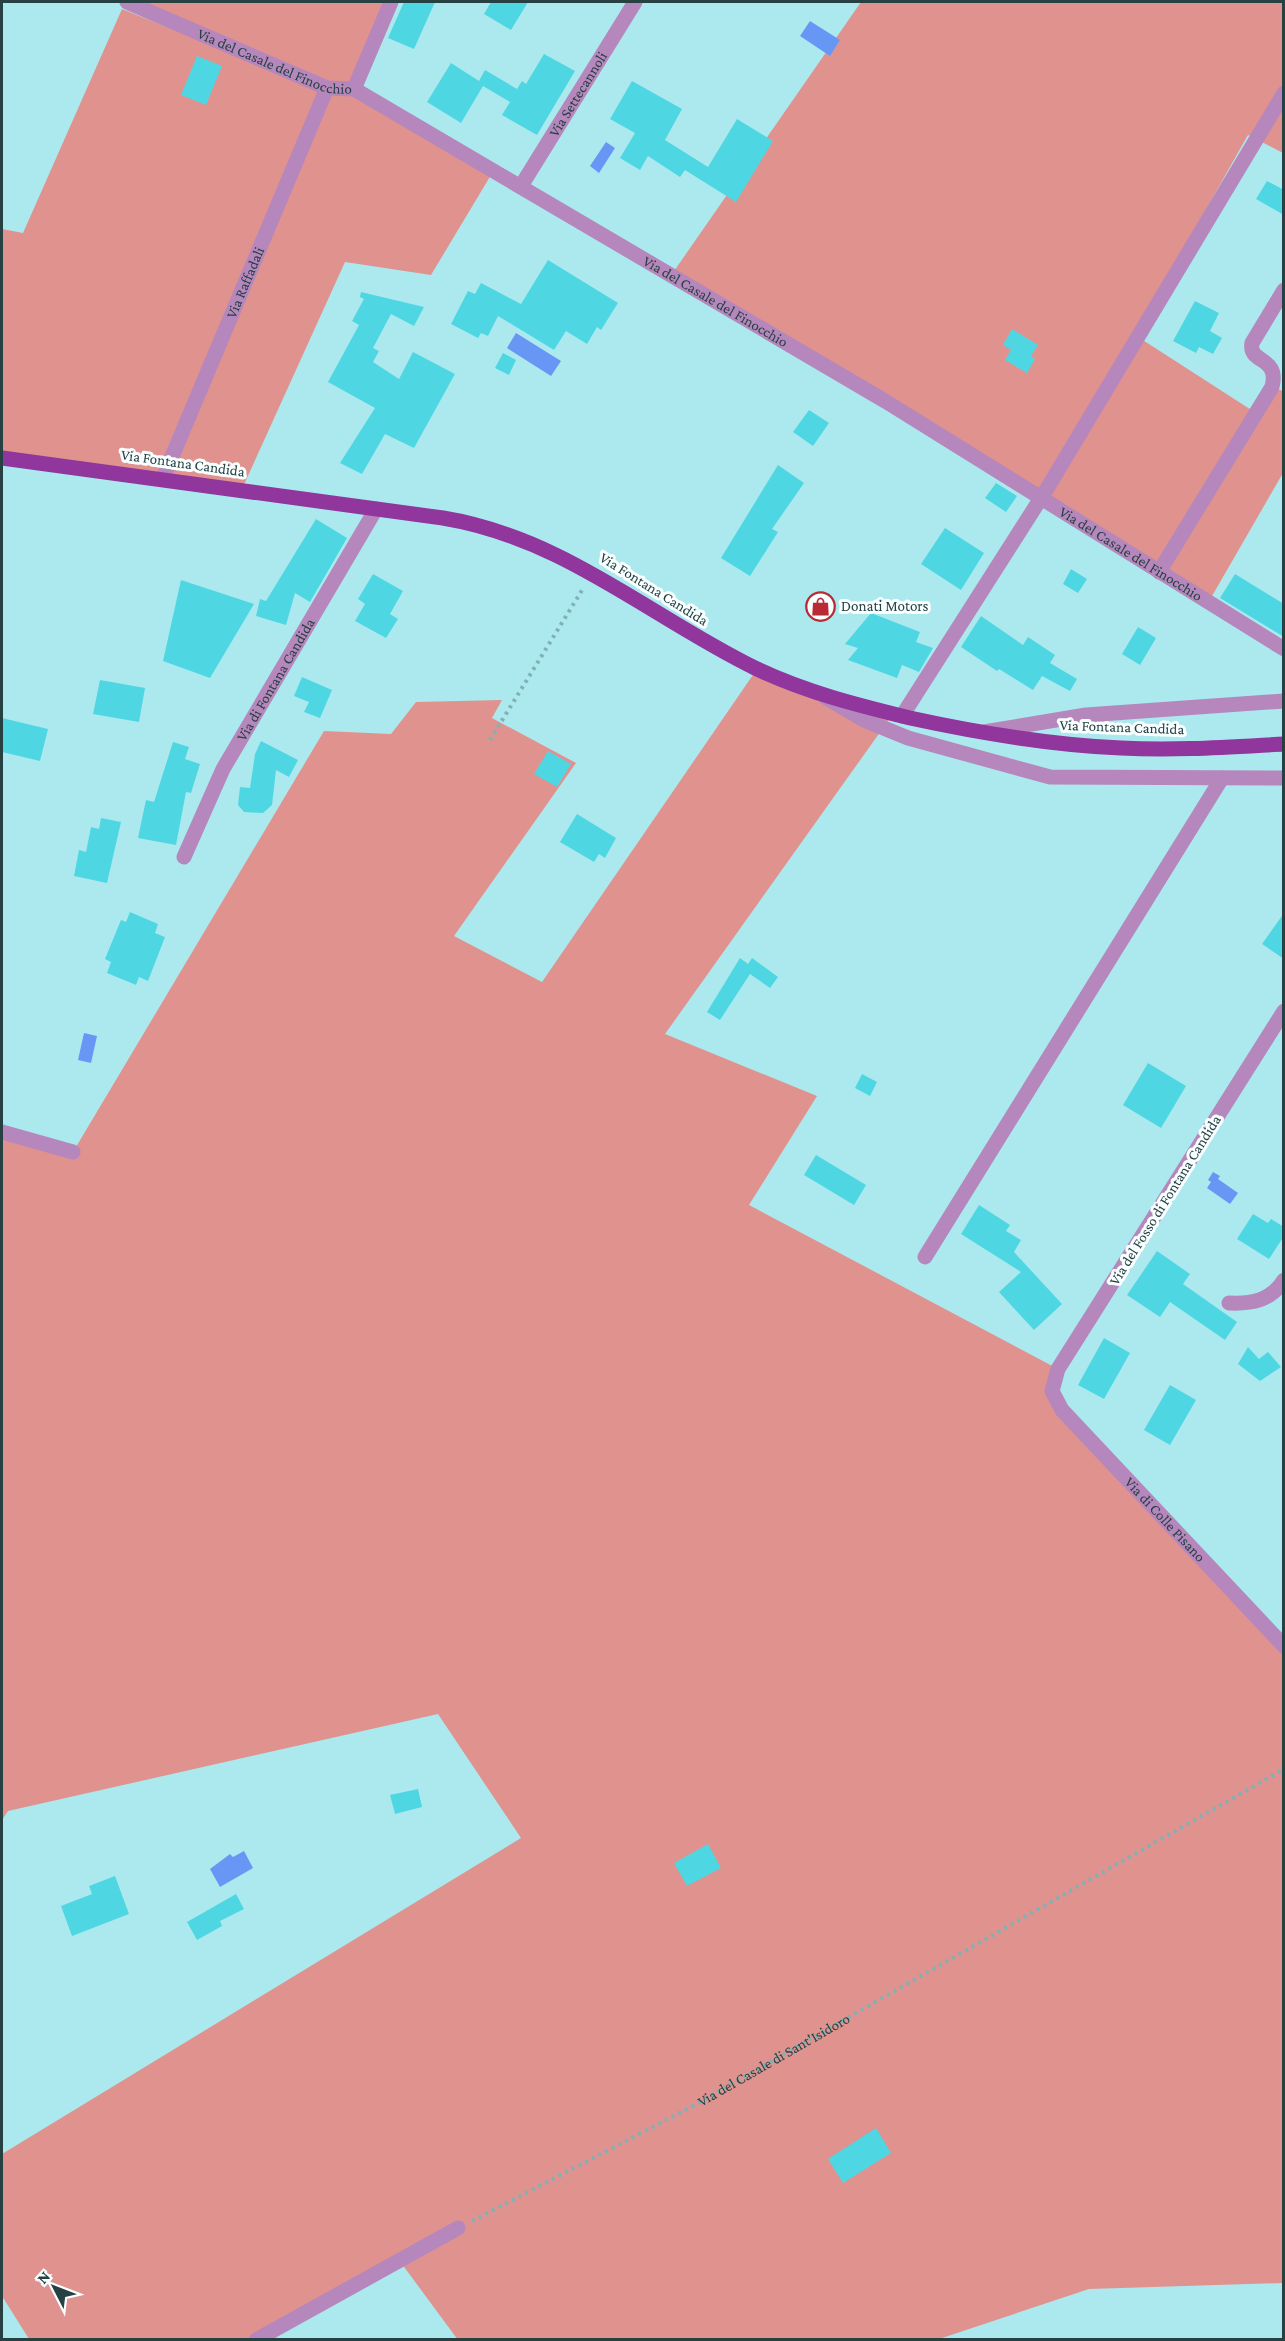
<svg xmlns="http://www.w3.org/2000/svg" width="1285" height="2341" font-family="'Crimson Pro',serif">
	<rect width="100%" height="100%" fill="#ace9ee"/>
	<path fill="#e0928e" d="M 127,2 L 391,2 L 354,89 L 494,170 L 431,275 L 345,262 L 242,489 L 2,458 L 2,229 L 23,233 L 122,9 L 184,34 Z
		M 861,2 L 1283,2 L 1283,153 L 1248,135 L 1135,335 L 1256,413 L 1272,387 L 1283,391 L 1283,473 L 1208,603 L 672,274 Z
		M 757,669 L 893,714 L 665,1034 L 817,1096 L 749,1205 L 1058,1369 L 1052,1391 L 1283,1646 L 1283,2283 L 1089,2289 L 939,2339 L 458,2340 L 399,2260 L 256,2339 L 29,2339 L 2,2296 L 2,2154 L 521,1838 L 438,1714 L 8,1811 L 2,1820 L 2,1132 L 73,1152 L 324,731 L 391,734 L 416,702 L 502,700 L 492,718 L 576,763 L 454,936 L 542,982 Z"/>
	<path fill="#6797f4" d="M 810,21 L 840,40 L 830,56 L 800,36 Z
		M 606,142 L 615,148 L 599,173 L 590,166 Z
		M 516,333 L 561,361 L 551,376 L 507,348 Z
		M 84,1033 L 97,1036 L 91,1063 L 78,1060 Z
		M 1213,1172 L 1220,1176 L 1218,1179 L 1238,1193 L 1230,1204 L 1207,1188 L 1211,1182 L 1208,1180 Z
		M 244,1851 L 253,1868 L 220,1887 L 210,1869 L 230,1854 L 233,1857 Z"/>
	<path fill="#4ed7e2" d="M 404,2 L 435,2 L 414,49 L 388,38 Z
		M 491,2 L 528,2 L 511,30 L 484,14 Z
		M 544,54 L 575,71 L 537,135 L 502,115 L 510,102 L 483,86 L 461,123 L 427,102 L 451,63 L 479,81 L 485,70 L 517,89 L 522,81 L 526,84 Z
		M 197,56 L 222,66 L 206,105 L 181,95 Z
		M 632,81 L 682,109 L 665,140 L 708,167 L 737,119 L 773,141 L 736,202 L 685,170 L 680,177 L 648,156 L 640,170 L 620,158 L 635,133 L 610,119 Z
		M 1267,181 L 1284,190 L 1284,215 L 1256,199 Z
		M 548,260 L 618,303 L 601,330 L 597,327 L 587,344 L 566,331 L 554,350 L 498,316 L 488,336 L 481,333 L 478,338 L 451,324 L 468,291 L 475,294 L 481,283 L 521,304 Z
		M 361,292 L 424,307 L 414,326 L 391,314 L 373,348 L 379,351 L 373,362 L 399,379 L 413,352 L 455,374 L 414,448 L 385,434 L 362,474 L 340,463 L 375,408 L 328,382 L 359,325 L 352,321 L 364,299 L 360,297 Z
		M 1195,301 L 1219,313 L 1210,331 L 1222,338 L 1213,354 L 1199,347 L 1196,353 L 1173,341 Z
		M 1012,329 L 1038,345 L 1031,356 L 1035,359 L 1027,373 L 1005,360 L 1011,350 L 1003,345 Z
		M 503,353 L 516,360 L 509,375 L 495,368 Z
		M 809,410 L 829,423 L 813,446 L 793,432 Z
		M 778,465 L 804,483 L 772,529 L 778,532 L 750,576 L 721,558 Z
		M 996,483 L 1017,496 L 1006,512 L 985,498 Z
		M 316,519 L 347,538 L 310,602 L 295,593 L 286,625 L 256,616 L 260,599 L 266,601 Z
		M 945,528 L 984,553 L 961,590 L 921,564 Z
		M 1071,569 L 1087,579 L 1078,593 L 1063,584 Z
		M 373,574 L 403,591 L 390,614 L 398,619 L 386,638 L 355,621 L 365,604 L 358,599 Z
		M 1235,574 L 1284,604 L 1284,637 L 1220,598 Z
		M 181,580 L 254,604 L 210,678 L 163,661 Z
		M 871,613 L 920,632 L 916,642 L 933,648 L 919,672 L 902,665 L 897,678 L 848,660 L 858,648 L 845,644 Z
		M 981,616 L 1023,645 L 1028,637 L 1055,655 L 1050,663 L 1077,679 L 1070,691 L 1042,676 L 1033,690 L 999,669 L 997,671 L 961,647 Z
		M 1138,627 L 1156,638 L 1140,665 L 1122,654 Z
		M 302,677 L 332,690 L 320,718 L 304,712 L 309,702 L 294,696 Z
		M 100,680 L 145,688 L 139,722 L 93,714 Z
		M 2,718 L 48,729 L 40,761 L 2,752 Z
		M 261,741 L 298,760 L 289,777 L 276,770 L 272,805 L 263,813 L 244,812 L 238,805 L 240,787 L 250,788 L 255,754 Z
		M 173,742 L 189,747 L 185,759 L 200,764 L 191,793 L 186,792 L 176,845 L 138,838 L 146,800 L 154,802 Z
		M 548,751 L 571,764 L 557,787 L 534,774 Z
		M 577,814 L 616,838 L 605,858 L 599,854 L 594,862 L 560,842 Z
		M 101,818 L 121,822 L 107,883 L 74,876 L 79,850 L 86,852 L 91,827 L 99,829 Z
		M 130,912 L 158,924 L 155,933 L 165,937 L 148,981 L 139,977 L 136,985 L 107,973 L 111,962 L 105,959 L 121,920 L 126,922 Z
		M 1284,913 L 1284,959 L 1262,944 Z
		M 740,958 L 748,964 L 752,958 L 778,977 L 770,988 L 750,974 L 720,1020 L 707,1012 Z
		M 1148,1063 L 1186,1086 L 1161,1128 L 1123,1105 Z
		M 862,1074 L 877,1082 L 870,1096 L 855,1088 Z
		M 816,1155 L 866,1185 L 854,1205 L 804,1175 Z
		M 979,1205 L 1010,1225 L 1006,1231 L 1021,1240 L 1014,1252 L 1062,1304 L 1034,1330 L 999,1292 L 1021,1272 L 961,1234 Z
		M 1253,1214 L 1268,1223 L 1271,1219 L 1284,1227 L 1284,1236 L 1269,1259 L 1237,1239 Z
		M 1157,1251 L 1190,1274 L 1183,1284 L 1237,1322 L 1225,1340 L 1170,1302 L 1160,1317 L 1127,1295 Z
		M 1104,1338 L 1130,1353 L 1104,1399 L 1078,1385 Z
		M 1248,1347 L 1259,1359 L 1268,1352 L 1281,1367 L 1260,1381 L 1238,1364 Z
		M 1170,1385 L 1196,1400 L 1170,1445 L 1144,1430 Z
		M 418,1789 L 422,1807 L 395,1814 L 390,1795 Z
		M 708,1844 L 721,1868 L 687,1886 L 674,1863 Z
		M 115,1876 L 129,1914 L 72,1936 L 61,1906 L 92,1894 L 89,1886 Z
		M 236,1894 L 244,1909 L 220,1921 L 222,1926 L 197,1940 L 187,1922 Z
		M 876,2128 L 891,2153 L 843,2183 L 828,2159 Z"/>
	<g fill="none" stroke-linecap="round" stroke-linejoin="round">
		<g stroke="#80b1b5" stroke-width="4" stroke-dasharray="3 4.5" stroke-linecap="butt">
			<path d="M 490,740 L 584,587"/>
			<path id="s1" d="M 472,2221 L 691,2107 L 1284,1769"/>
		</g>
		<g stroke="#b687bc" stroke-width="15">
			<path id="s2" d="M 127,2 L 327,88 L 354,89 L 885,401 L 1284,649"/>
			<path d="M 354,89 L 391,2"/>
			<path id="s3" d="M 521,186 L 635,2"/>
			<path id="s4" d="M 163,478 L 327,88"/>
			<path d="M 1159,572 L 1272,387 C 1280,356 1248,364 1252,343 L 1284,290"/>
			<path d="M 825,697 L 864,720 L 908,738 L 1050,777 L 1284,778"/>
			<path d="M 902,716 L 1048,487 L 1284,93"/>
			<path d="M 984,732 L 1086,715 L 1284,701"/>
			<path id="s5" d="M 184,857 L 223,769 L 376,509"/>
			<path id="s6" d="M 1284,1011 L 1058,1369 L 1052,1391 L 1062,1410 L 1284,1646"/>
			<path d="M 2,1132 L 73,1152"/>
			<path d="M 925,1257 L 1222,778"/>
			<path d="M 1229,1303 C 1251,1304 1271,1301 1284,1280"/>
			<path d="M 256,2340 L 458,2228"/>
		</g>
		<path stroke="#90369d" stroke-width="15" d="M 2,458 L 443,518 C 564,538 649,616 755,668 C 805,692 857,705 910,718 C 979,733 1049,745 1121,748 C 1175,751 1229,747 1284,744"/>
	</g>
	<defs>
		<symbol id="shop-ring" viewBox="-11 -11 22 22"><circle r="9.5" fill="#f9feff" stroke="#ba2a35" stroke-width="1.5"/><path d="M-5-2.5h2.3a2.7 3.5 0 0 1 5.4 0H5L5.5 6h-11ZM-1.5-2.5h3a1.5 2.3 0 0 0-3 0Z" fill="#ba2a35"/></symbol>
	</defs>
	<g fill-rule="evenodd">
		<use href="#shop-ring" x="804" y="590" width="33" height="33"/>
	</g>
	<g text-anchor="middle" dominant-baseline="central" stroke-width="6" stroke-linejoin="round" paint-order="stroke">
		<g font-size="15" fill="#274143" stroke="#f9feff">
			<text stroke="none"><textPath href="#s2" startOffset="160">Via del Casale del Finocchio</textPath></text>
			<text stroke="none"><textPath href="#s3" startOffset="108">Via Settecannoli</textPath></text>
			<text stroke="none"><textPath href="#s4" startOffset="212">Via Raffadali</textPath></text>
			<text stroke="none"><textPath href="#s2" startOffset="664">Via del Casale del Finocchio</textPath></text>
			<text transform="translate(183 463) rotate(8)">Via Fontana Candida</text>
			<text stroke="none"><textPath href="#s2" startOffset="1150">Via del Casale del Finocchio</textPath></text>
			<text transform="translate(654 589) rotate(32)">Via Fontana Candida</text>
			<text stroke="none"><textPath href="#s5" startOffset="200">Via di Fontana Candida</textPath></text>
			<text transform="translate(1122 727) rotate(2)">Via Fontana Candida</text>
			<text transform="translate(1165 1200) rotate(-58)">Via del Fosso di Fontana Candida</text>
			<text stroke="none"><textPath href="#s6" startOffset="618">Via di Colle Pisano</textPath></text>
			<text stroke="none"><textPath href="#s1" startOffset="342">Via del Casale di Sant'Isidoro</textPath></text>
		</g>
		<g font-size="15" fill="#274143" stroke="#f9feff" text-anchor="start">
			<text x="841" y="606">Donati Motors</text>
		</g>
	</g>
	<rect width="1285" height="2341" fill="none" stroke="#274143" stroke-width="6"/>
	<g transform="translate(54 2287) rotate(312)" stroke="#f9feff" stroke-width="4.5" paint-order="stroke">
	<path d="M0-4.5L10 22L0 15L-10 22Z" fill="#274143"/>
	<text y="-9" font-size="16" font-weight="bold" text-anchor="middle" fill="#274143">N</text>
	</g>
</svg>
